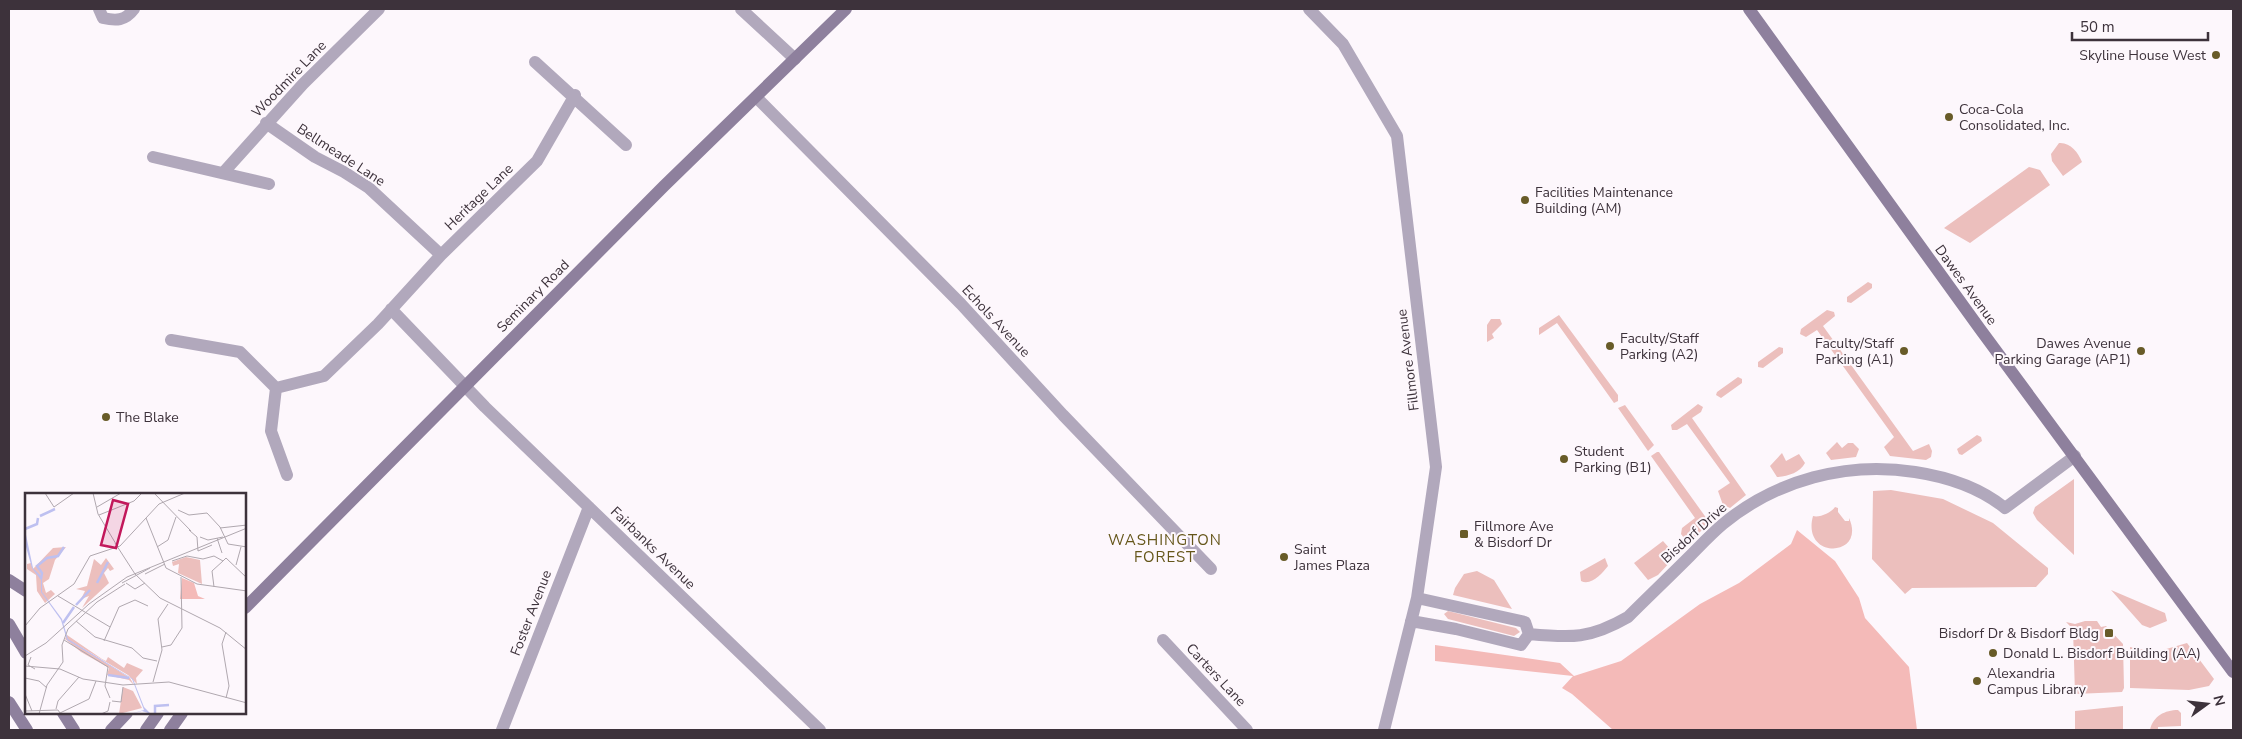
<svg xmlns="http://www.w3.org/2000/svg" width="2242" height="739" font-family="'Nunito Sans',sans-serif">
	<rect width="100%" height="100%" fill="#fdf7fc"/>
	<path fill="#ecbfbd" d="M 2059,143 C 2070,142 2078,152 2082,162 L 2063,176 L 2052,161 L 2051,154 Z
		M 2029,167 L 2040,170 L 2050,185 L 1970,243 L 1944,228 Z
		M 1868,282 L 1872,284 L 1872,288 L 1851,303 L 1847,302 L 1847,297 Z
		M 1827,310 L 1834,312 L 1835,316 L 1823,326 L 1913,451 L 1929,444 L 1932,451 L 1931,457 L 1926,460 L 1890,456 L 1884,447 L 1894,437 L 1817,330 L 1806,337 L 1800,334 L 1801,329 Z
		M 1559,315 L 1618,395 L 1618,401 L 1614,403 L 1557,323 L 1539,335 L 1539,328 Z
		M 1491,319 L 1500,319 L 1502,324 L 1492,334 L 1494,338 L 1487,342 L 1487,325 Z
		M 1779,347 L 1783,348 L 1783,353 L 1763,368 L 1758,367 L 1758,362 Z
		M 1738,377 L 1742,379 L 1742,383 L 1721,398 L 1716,395 L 1717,392 Z
		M 1698,404 L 1703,407 L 1701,412 L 1692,418 L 1746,495 L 1730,508 L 1723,505 L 1718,491 L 1730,483 L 1687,424 L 1677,430 L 1672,430 L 1671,425 Z
		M 1625,405 L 1654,445 L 1648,451 L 1618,408 Z
		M 1977,435 L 1981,437 L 1982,441 L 1962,455 L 1959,454 L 1957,449 Z
		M 1837,442 L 1842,448 L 1848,443 L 1853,443 L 1859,449 L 1856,457 L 1831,460 L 1826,453 Z
		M 1657,452 L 1659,452 L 1707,519 L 1705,527 L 1693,539 L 1684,538 L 1681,534 L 1682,528 L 1695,518 L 1651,456 Z
		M 1782,453 L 1786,461 L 1799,454 L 1805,463 C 1800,473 1788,476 1777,477 L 1770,466 Z
		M 2074,479 L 2074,555 L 2037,520 L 2033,513 L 2035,507 Z
		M 1891,490 L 1943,499 L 1993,523 L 2048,568 L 2048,574 L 2036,587 L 1912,588 L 1905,594 L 1872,559 L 1873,491 Z
		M 1835,507 L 1838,508 L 1838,512 L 1845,521 L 1849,521 L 1849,518 C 1867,558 1801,560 1813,516 C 1820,518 1832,512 1835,507 Z
		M 1663,541 L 1671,550 L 1672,560 L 1658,575 L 1648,580 L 1634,563 Z
		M 1605,558 L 1608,566 C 1602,574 1591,586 1581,581 L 1580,572 Z
		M 1477,571 L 1494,580 L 1512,609 L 1453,595 L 1455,588 L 1464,574 Z
		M 2111,590 L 2165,613 L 2167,621 L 2150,628 L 2142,625 Z
		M 1448,611 L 1516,628 L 1520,632 L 1514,636 L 1448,619 L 1444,614 Z
		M 2085,621 L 2097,621 L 2101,627 L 2106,626 L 2123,644 L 2124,688 L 2122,692 L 2075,694 L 2073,629 L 2066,622 L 2075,624 Z
		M 2187,643 L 2214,679 L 2209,686 L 2189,690 L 2130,688 L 2130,647 L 2156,652 Z
		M 2123,706 L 2123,730 L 2075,730 L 2075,711 Z
		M 2178,710 L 2181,713 L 2181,726 L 2158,727 L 2158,730 L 2150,730 C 2153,716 2165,710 2178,710 Z"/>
	<path fill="#f4bab8" d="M 1797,530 L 1835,561 L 1859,598 L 1865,618 L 1909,667 L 1917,730 L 1613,730 L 1572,694 L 1562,688 L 1573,676 L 1435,661 L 1435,645 L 1560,663 L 1574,676 L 1621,661 L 1700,604 L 1739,583 L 1791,544 Z"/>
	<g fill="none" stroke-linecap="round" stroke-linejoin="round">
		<path stroke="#b1a8bc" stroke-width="12" d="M 99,9 L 103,18 C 116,21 125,21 134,9
			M 741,9 L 795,59
			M 1309,9 L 1343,44 L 1397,136 L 1436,467 L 1417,598 L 1384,730
			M 535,62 L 626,145
			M 756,97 L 961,304 L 1063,415 L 1211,569
			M 266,123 L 315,157 L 344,172 L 369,188 L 441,255
			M 153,157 L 269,184
			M 223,173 L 303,84 L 379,9
			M 391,309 L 485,407 L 820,730
			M 171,340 L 240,352 L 276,388 L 271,431 L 287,475
			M 276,388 L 324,376 L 378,324 L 441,255 L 537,161 L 575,95
			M 1417,598 L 1525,622 L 1529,634
			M 1411,621 L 1456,629 L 1521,645 L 1529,634
			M 1529,634 C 1572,638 1590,639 1628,617 C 1648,597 1668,578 1688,558 C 1699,547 1711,534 1723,524 C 1776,480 1847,461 1915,472 C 1948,477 1979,487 2005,508 L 2075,456
			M 1163,640 L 1247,730
			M 502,730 L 589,507"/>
		<path stroke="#8e809d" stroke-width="12" d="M 1749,9 L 1980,329 L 2233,672
			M 9,580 L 26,591
			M 245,608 L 664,186 L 846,9
			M 9,624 L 26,653
			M 9,702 L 27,730
			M 63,713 L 74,730
			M 111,730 L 127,713
			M 146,730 L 158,713
			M 170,730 L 182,713"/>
	</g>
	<g fill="#685b28" stroke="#fdf7fc" stroke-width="2">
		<circle cx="2216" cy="55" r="5"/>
		<circle cx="1949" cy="117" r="5"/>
		<circle cx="1525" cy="200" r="5"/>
		<circle cx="1610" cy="346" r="5"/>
		<circle cx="1904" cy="351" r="5"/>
		<circle cx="2141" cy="351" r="5"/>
		<circle cx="106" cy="417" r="5"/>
		<circle cx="1564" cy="459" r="5"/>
		<rect x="1459" y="529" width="10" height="10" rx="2.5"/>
		<circle cx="1284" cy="557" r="5"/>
		<rect x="2104" y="628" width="10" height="10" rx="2.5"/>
		<circle cx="1993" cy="653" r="5"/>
		<circle cx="1977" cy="681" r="5"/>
	</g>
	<g text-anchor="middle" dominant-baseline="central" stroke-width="4" stroke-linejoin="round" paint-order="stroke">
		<g font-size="14" fill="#3d323b" stroke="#fdf7fc" text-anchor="start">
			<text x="2206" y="55" text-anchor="end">Skyline House West</text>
			<text x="1959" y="109">Coca-Cola<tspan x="1959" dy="16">Consolidated, Inc.</tspan></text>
			<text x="1535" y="192">Facilities Maintenance<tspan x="1535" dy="16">Building (AM)</tspan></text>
			<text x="1620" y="338">Faculty/Staff<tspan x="1620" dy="16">Parking (A2)</tspan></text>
			<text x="1894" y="343" text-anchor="end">Faculty/Staff<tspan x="1894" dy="16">Parking (A1)</tspan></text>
			<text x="2131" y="343" text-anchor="end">Dawes Avenue<tspan x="2131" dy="16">Parking Garage (AP1)</tspan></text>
			<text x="116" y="417">The Blake</text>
			<text x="1574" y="451">Student<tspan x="1574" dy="16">Parking (B1)</tspan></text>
			<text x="1474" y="526">Fillmore Ave<tspan x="1474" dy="16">&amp; Bisdorf Dr</tspan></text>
			<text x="1294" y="549">Saint<tspan x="1294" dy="16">James Plaza</tspan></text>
			<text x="2099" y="633" text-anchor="end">Bisdorf Dr &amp; Bisdorf Bldg</text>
			<text x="2003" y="653">Donald L. Bisdorf Building (AA)</text>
			<text x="1987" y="673">Alexandria<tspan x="1987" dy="16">Campus Library</tspan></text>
		</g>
		<g font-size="14" fill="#3d323b" stroke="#fdf7fc">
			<text transform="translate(289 79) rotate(-46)">Woodmire Lane</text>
			<text transform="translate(341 155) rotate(33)">Bellmeade Lane</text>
			<text transform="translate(479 197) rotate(-44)">Heritage Lane</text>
			<text transform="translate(1966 285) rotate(54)">Dawes Avenue</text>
			<text transform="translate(533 296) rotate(-45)">Seminary Road</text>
			<text transform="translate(996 321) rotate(47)">Echols Avenue</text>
			<text transform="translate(1408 360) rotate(-97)">Fillmore Avenue</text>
			<text transform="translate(1694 533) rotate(-42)">Bisdorf Drive</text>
			<text transform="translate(653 548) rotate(44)">Fairbanks Avenue</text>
			<text transform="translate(531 613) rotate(-69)">Foster Avenue</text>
			<text transform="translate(1216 675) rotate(47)">Carters Lane</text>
		</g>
		<g font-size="15" letter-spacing="1" fill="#65561a" stroke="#fdf7fc">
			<text x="1165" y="540">WASHINGTON<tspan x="1165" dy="17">FOREST</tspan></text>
		</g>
	</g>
	<g transform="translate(25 493)">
		<rect width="221" height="221" fill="#fdf7fc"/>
		<path d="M 41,54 L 30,67 L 24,86 L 18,90 L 21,100 L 26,97 L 30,101 L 20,110 L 12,98 L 11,82 L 2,76 L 2,71 L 6,70 L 8,76 L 28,55 ZM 161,64 L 175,67 L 177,91 L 153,80 L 154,71 L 148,73 L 147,69 ZM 81,65 L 89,76 L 85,78 L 83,75 L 79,80 L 84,90 L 57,115 L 64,103 L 56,106 L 60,98 L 51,96 L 62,93 L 69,66 L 76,72 ZM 42,142 L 77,166 L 81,168 L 83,164 L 99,175 L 102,170 L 118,177 L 111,185 L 112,191 L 103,182 L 44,147 L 105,185 L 109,192 L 104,187 L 82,182 L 84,175 L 56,159 L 40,146 ZM 98,194 L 108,198 L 117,215 L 94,221 Z" fill="#ecbfbd"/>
		<path d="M 157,85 L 169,90 L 173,103 L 180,106 L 155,106 Z" fill="#f4bab8"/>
		<path d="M 0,37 L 8,75 L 15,82 L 17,86 L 17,99 L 37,126 L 43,146 L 108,186 L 119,214 L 126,221 L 117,218 L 105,221 L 119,217 L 107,186 L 42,147 L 36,127 L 16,99 L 16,87 L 7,75 L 1,54 Z" fill="#bec0f0"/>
		<path fill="none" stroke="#bec0f0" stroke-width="2.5" d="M 15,23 L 30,16M 0,36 L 12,31 L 13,25M 16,86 L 17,80 L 12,73 L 22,65 L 33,63 L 39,54M 72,90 L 83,69M 51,112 L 65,97M 38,130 L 49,114M 83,182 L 104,185M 130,221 L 130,213 L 144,212"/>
		<path fill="none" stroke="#b0a8af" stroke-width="1" d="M 20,0 L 29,14 L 49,0M 68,0 L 73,21 L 91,51M 129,0 L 166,38M 72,14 L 96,0M 153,17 L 164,22 L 182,20 L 195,34 L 203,51 L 222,54M 74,22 L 109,8 L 117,0M 121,25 L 141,75 L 172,91 L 222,98M 195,35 L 222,32M 164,37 L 172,44 L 173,58 L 187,52M 175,44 L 183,47 L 198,44M 192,45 L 197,60M 90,50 L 110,81 L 135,105 L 195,135 L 222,157M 132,54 L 143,47 L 151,24M 201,65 L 222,85M 147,68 L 162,63 L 178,66 L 189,63 L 198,68 L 201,65M 211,72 L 216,54M 120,81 L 140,71M 97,90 L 125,75M 101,90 L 110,96 L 120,90M 189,94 L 187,78 L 198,68M 33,103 L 85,134M 51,128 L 70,144 L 107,155 L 118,165 L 132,168M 0,133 L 15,115 L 49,91 L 65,63 L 95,53 L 134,11 L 160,0M 39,147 L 83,174 L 80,193 L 85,205M 79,148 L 94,114 L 110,107 L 123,113M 137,154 L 146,152 L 157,135 L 156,84M 0,163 L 21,150 L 64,111 L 102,84 L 222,35M 6,164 L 3,172 L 10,176M 0,173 L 35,176 L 58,186 L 98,192 L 144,189 L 222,210M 0,185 L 14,188 L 22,195M 128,189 L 137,157 L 133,126 L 143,111M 0,201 L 7,218M 201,205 L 204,193 L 197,151 L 201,139M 87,208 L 96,209 L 98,194M 31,216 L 33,208 L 54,184M 0,218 L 33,217 L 35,220M 35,220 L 64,206 L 71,188M 14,221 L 22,192 L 38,169 L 37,152 L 43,136 L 72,109 L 100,91M 76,221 L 83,218 L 85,209"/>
		<path fill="#c2185b" fill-opacity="0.15" stroke="#c2185b" stroke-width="2.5" d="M 88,7 L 103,11 L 91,55 L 76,52 Z"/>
		<rect width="221" height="221" fill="none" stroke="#3d323b" stroke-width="2.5"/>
	</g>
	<rect width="2242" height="739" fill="none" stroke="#3d323b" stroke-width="20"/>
	<g transform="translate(2207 704) rotate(75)" stroke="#fdf7fc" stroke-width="4" paint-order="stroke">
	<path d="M0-4L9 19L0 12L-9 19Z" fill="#3d323b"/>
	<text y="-8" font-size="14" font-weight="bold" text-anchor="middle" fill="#3d323b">N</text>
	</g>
	<path d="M2072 32v8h136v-8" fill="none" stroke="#3d323b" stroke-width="2.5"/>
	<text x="2080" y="32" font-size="15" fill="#3d323b" stroke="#fdf7fc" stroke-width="4" paint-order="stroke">50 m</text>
</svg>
